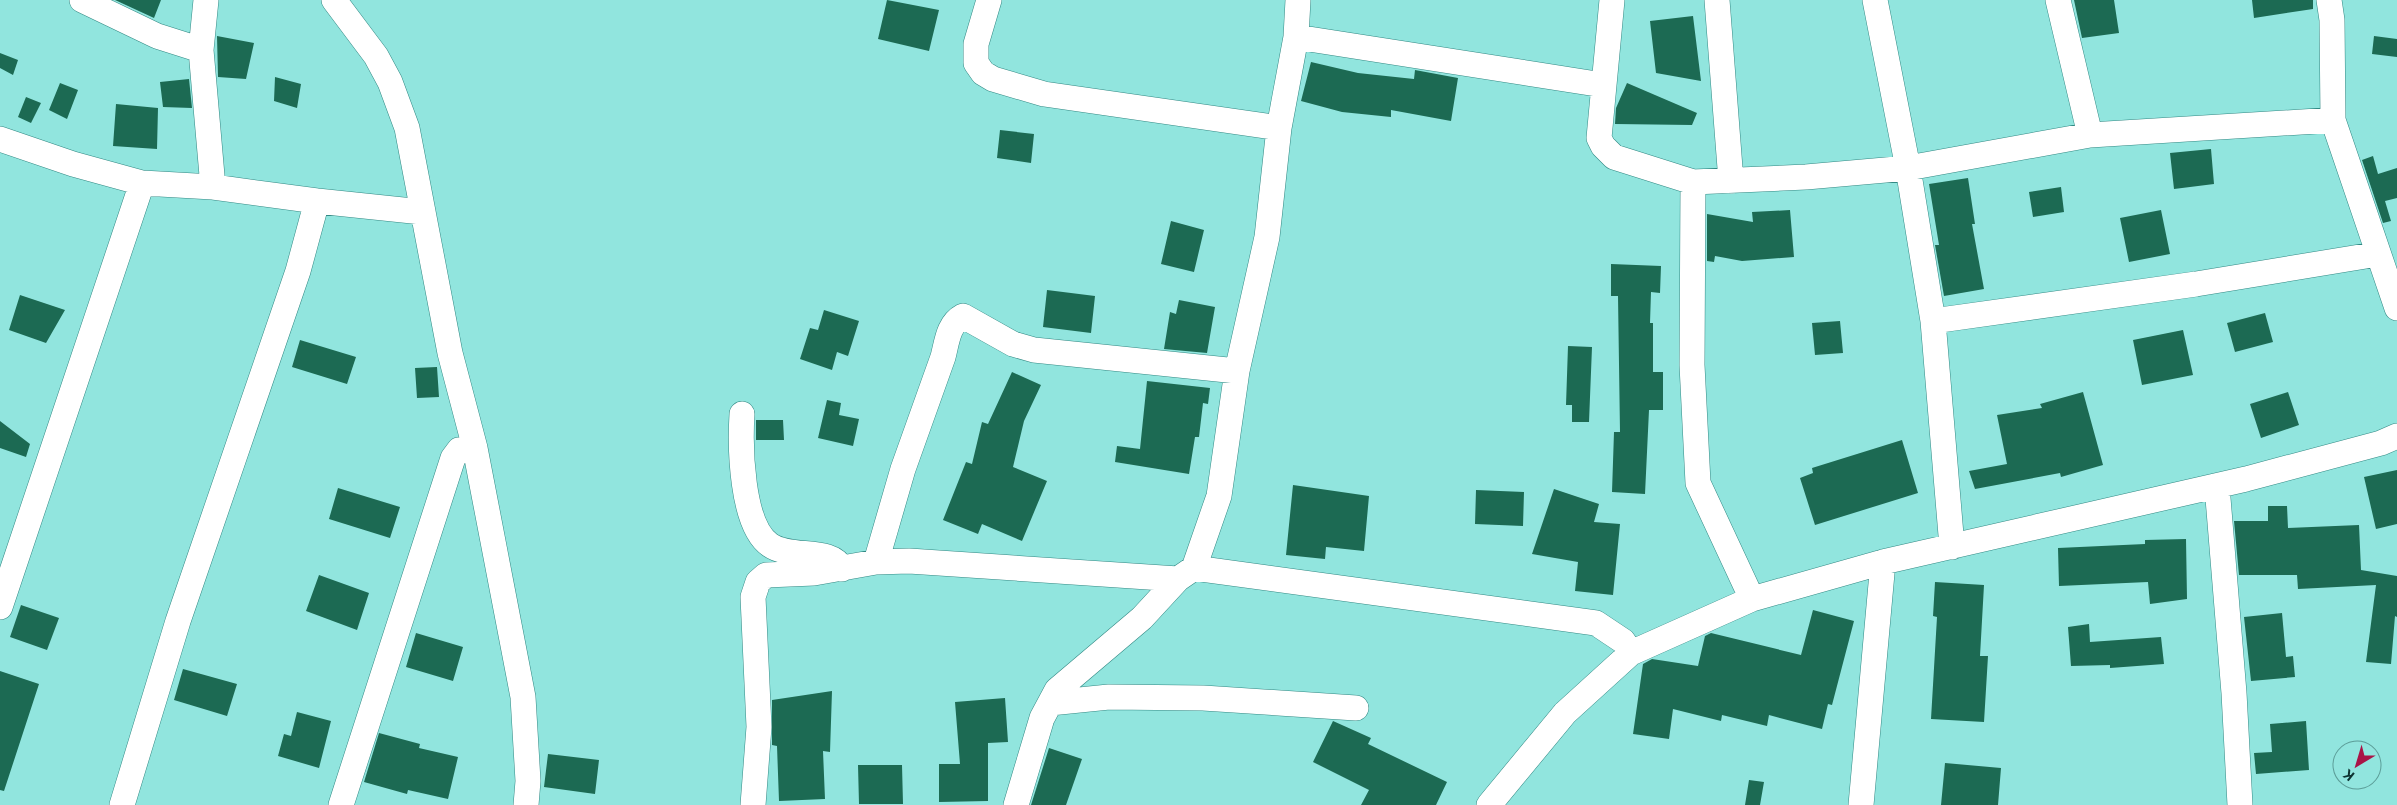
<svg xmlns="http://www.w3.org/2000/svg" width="2397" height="805" font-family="'Open Sans',sans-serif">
	<rect width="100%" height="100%" fill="#91e5de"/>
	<path fill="#1c6a53" d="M 115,0 L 161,0 L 154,18 Z
		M 887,0 L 939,10 L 929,51 L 878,39 Z
		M 2074,0 L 2114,0 L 2119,33 L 2082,38 Z
		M 2252,0 L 2313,0 L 2313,9 L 2254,18 Z
		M 1693,16 L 1701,81 L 1656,73 L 1650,21 Z
		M 217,36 L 254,43 L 246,79 L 218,77 Z
		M 2374,36 L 2397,39 L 2397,57 L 2372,54 Z
		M 0,53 L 18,60 L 13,75 L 0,68 Z
		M 1311,62 L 1358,73 L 1414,79 L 1415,70 L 1458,78 L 1451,121 L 1391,110 L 1391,117 L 1342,112 L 1301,101 Z
		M 275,77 L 301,84 L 297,108 L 274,101 Z
		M 189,79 L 192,108 L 163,107 L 160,82 Z
		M 60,83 L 78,90 L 67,119 L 49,110 Z
		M 1627,83 L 1697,113 L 1692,125 L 1615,124 L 1616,108 Z
		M 26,97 L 41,103 L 31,123 L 18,117 Z
		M 116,104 L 158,108 L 157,149 L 113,146 Z
		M 1000,130 L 1034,134 L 1031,163 L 997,158 Z
		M 2211,149 L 2214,184 L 2174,189 L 2170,153 Z
		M 2373,156 L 2378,174 L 2397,168 L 2397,198 L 2385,201 L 2391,221 L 2383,223 L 2362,160 Z
		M 1968,178 L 1975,224 L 1972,224 L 1984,289 L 1944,296 L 1935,245 L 1939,245 L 1929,184 Z
		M 2061,187 L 2064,212 L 2033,217 L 2029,192 Z
		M 1790,210 L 1794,257 L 1742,261 L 1715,256 L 1714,262 L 1707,261 L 1707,214 L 1753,222 L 1752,212 Z
		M 2161,210 L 2170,254 L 2129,262 L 2120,218 Z
		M 1171,221 L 1204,230 L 1194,272 L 1161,264 Z
		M 1611,264 L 1661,266 L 1660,293 L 1651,292 L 1650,323 L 1653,323 L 1653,372 L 1663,372 L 1663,410 L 1649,410 L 1645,494 L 1612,492 L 1614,432 L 1620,432 L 1618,296 L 1611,296 Z
		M 1047,290 L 1095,296 L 1091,333 L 1043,327 Z
		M 20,295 L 65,310 L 46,343 L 9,330 Z
		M 1179,300 L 1215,307 L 1207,353 L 1164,349 L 1170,312 L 1176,314 Z
		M 824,310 L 859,321 L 848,356 L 837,352 L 832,370 L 800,359 L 810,328 L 818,330 Z
		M 2265,313 L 2273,342 L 2235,352 L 2227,323 Z
		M 1840,321 L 1843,353 L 1815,355 L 1812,323 Z
		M 2183,330 L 2193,375 L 2142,385 L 2133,340 Z
		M 300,340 L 356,357 L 347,384 L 292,367 Z
		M 1568,346 L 1592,347 L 1589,422 L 1572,422 L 1572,405 L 1566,405 Z
		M 437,367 L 439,397 L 417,398 L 415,368 Z
		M 1012,372 L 1041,385 L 1024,421 L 1013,467 L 1047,481 L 1022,541 L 982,524 L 978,534 L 943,520 L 966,462 L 972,464 L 982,422 L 988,424 Z
		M 1147,381 L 1210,388 L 1208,404 L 1203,403 L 1199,437 L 1195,437 L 1189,474 L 1115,462 L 1117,446 L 1140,449 Z
		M 2083,392 L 2103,465 L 2061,477 L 2060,473 L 1975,489 L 1969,471 L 2007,464 L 1997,415 L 2042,408 L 2040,404 Z
		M 2288,392 L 2299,425 L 2261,438 L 2250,404 Z
		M 827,400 L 841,403 L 839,415 L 859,419 L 853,446 L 818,438 Z
		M 756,420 L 783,420 L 784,440 L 756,440 Z
		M 0,421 L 30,444 L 26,457 L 0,448 Z
		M 1902,440 L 1918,493 L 1815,525 L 1800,478 L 1813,473 L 1812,468 Z
		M 2397,470 L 2397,524 L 2376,529 L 2364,477 Z
		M 1293,485 L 1369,496 L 1364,551 L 1326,547 L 1325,559 L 1286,555 Z
		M 338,488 L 400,507 L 390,538 L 329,519 Z
		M 1554,489 L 1599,504 L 1594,522 L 1620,524 L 1613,595 L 1575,591 L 1578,562 L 1532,554 Z
		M 1476,490 L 1524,492 L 1523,526 L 1475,524 Z
		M 2268,506 L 2287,506 L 2288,528 L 2359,525 L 2361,570 L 2397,576 L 2397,617 L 2395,616 L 2391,664 L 2366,662 L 2376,585 L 2298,589 L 2297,575 L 2239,575 L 2234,521 L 2268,521 Z
		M 2186,539 L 2187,599 L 2150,604 L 2148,582 L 2059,586 L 2058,548 L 2145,544 L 2145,540 Z
		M 319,575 L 369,593 L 357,630 L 306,611 Z
		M 1935,582 L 1984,585 L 1980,656 L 1988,656 L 1984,722 L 1931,719 L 1937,617 L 1933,616 Z
		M 21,605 L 59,618 L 47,650 L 10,637 Z
		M 1813,610 L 1854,621 L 1832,705 L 1828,704 L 1822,729 L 1769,715 L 1767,726 L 1722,715 L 1721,721 L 1673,709 L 1669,739 L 1633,734 L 1643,664 L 1652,659 L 1698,666 L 1705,636 L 1711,633 L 1801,655 Z
		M 2282,613 L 2286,657 L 2293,656 L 2295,677 L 2251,681 L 2244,617 Z
		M 2089,624 L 2090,642 L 2161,637 L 2164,664 L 2110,668 L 2110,665 L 2071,666 L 2068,627 Z
		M 416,633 L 463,647 L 453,681 L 406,667 Z
		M 183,669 L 237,684 L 227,716 L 174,700 Z
		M 0,671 L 39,684 L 4,791 L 0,790 Z
		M 832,691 L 830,752 L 823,751 L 825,799 L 779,801 L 777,746 L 772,745 L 772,700 Z
		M 1005,698 L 1008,742 L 988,743 L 988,801 L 939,802 L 939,764 L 960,764 L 955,702 Z
		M 297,712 L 331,721 L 319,768 L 278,756 L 284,734 L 291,736 Z
		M 1333,721 L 1371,738 L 1368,744 L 1447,782 L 1436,805 L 1361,805 L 1369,790 L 1313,762 Z
		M 2306,721 L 2309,770 L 2256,774 L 2254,753 L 2272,752 L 2270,724 Z
		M 379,733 L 420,744 L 419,748 L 458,757 L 448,799 L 408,790 L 407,794 L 364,782 Z
		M 1049,748 L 1082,759 L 1066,805 L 1031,805 Z
		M 548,754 L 599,760 L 595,794 L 544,787 Z
		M 1945,763 L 2001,768 L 1998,805 L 1941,805 Z
		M 858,765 L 902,765 L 903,804 L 859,804 Z
		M 1749,780 L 1764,782 L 1760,805 L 1745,805 Z"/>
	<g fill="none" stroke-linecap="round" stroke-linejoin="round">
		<defs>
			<path id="minor" d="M 82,0 L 157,36 L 201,50
				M 206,0 L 201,50 L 213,187
				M 334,0 L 376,56 L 390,82 L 407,128 L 450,353 L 475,448 L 523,697 L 528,781 L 526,805
				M 989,0 L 976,44 L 976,63 L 983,73 L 993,79 L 1044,94 L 1279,128
				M 1612,0 L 1599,138 L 1603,146 L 1614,157 L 1693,182 L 1806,177 L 1908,168 L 2090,135
				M 1717,0 L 1731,181
				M 1875,0 L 1908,168 L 1933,321 L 1952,547
				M 2058,0 L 2090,135 L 2333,120 L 2397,308
				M 2329,0 L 2332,20 L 2333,120
				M 1296,37 L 1603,85
				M 0,139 L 73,164 L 142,183 L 213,187 L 317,201 L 422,212
				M 1693,182 L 1692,365 L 1698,483 L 1752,599
				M 1933,321 L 2196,284 L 2378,254
				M 742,414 C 740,446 741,525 770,545 C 791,560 832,546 842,569
				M 2217,486 L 2234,693 L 2240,805
				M 876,562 L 903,469 L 943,357 C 947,342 948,324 963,316 L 1013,344 L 1034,350 L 1237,371
				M 1194,568 L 1596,623 L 1623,641 L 1631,653
				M 0,607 L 142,183
				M 1050,703 L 1109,697 L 1203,698 L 1356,708
				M 122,805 L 178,621 L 298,271 L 317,201
				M 341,805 L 453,458 L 459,450 L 475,448
				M 753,805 L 759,727 L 753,597 L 758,582 L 766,575 L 814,573 L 876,562 L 909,561 L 1178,579
				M 1016,805 L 1042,718 L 1057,690 L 1142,618 L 1178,579 L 1194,568 L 1219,496 L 1237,371 L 1267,237 L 1279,128 L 1296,37 L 1298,0
				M 1489,805 L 1565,713 L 1631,653 L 1752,599 L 1883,562 L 2246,479 L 2381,443 L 2397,436
				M 1861,805 L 1883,562"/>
		</defs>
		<use href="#minor" stroke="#328984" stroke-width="26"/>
		<use href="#minor" stroke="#fff" stroke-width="25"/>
	</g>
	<g transform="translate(2357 765) rotate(218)"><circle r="24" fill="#91e5de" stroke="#5c9d98"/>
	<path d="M0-4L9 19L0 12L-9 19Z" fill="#a91446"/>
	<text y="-8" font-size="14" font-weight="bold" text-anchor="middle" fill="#0d3230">K</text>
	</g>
</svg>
